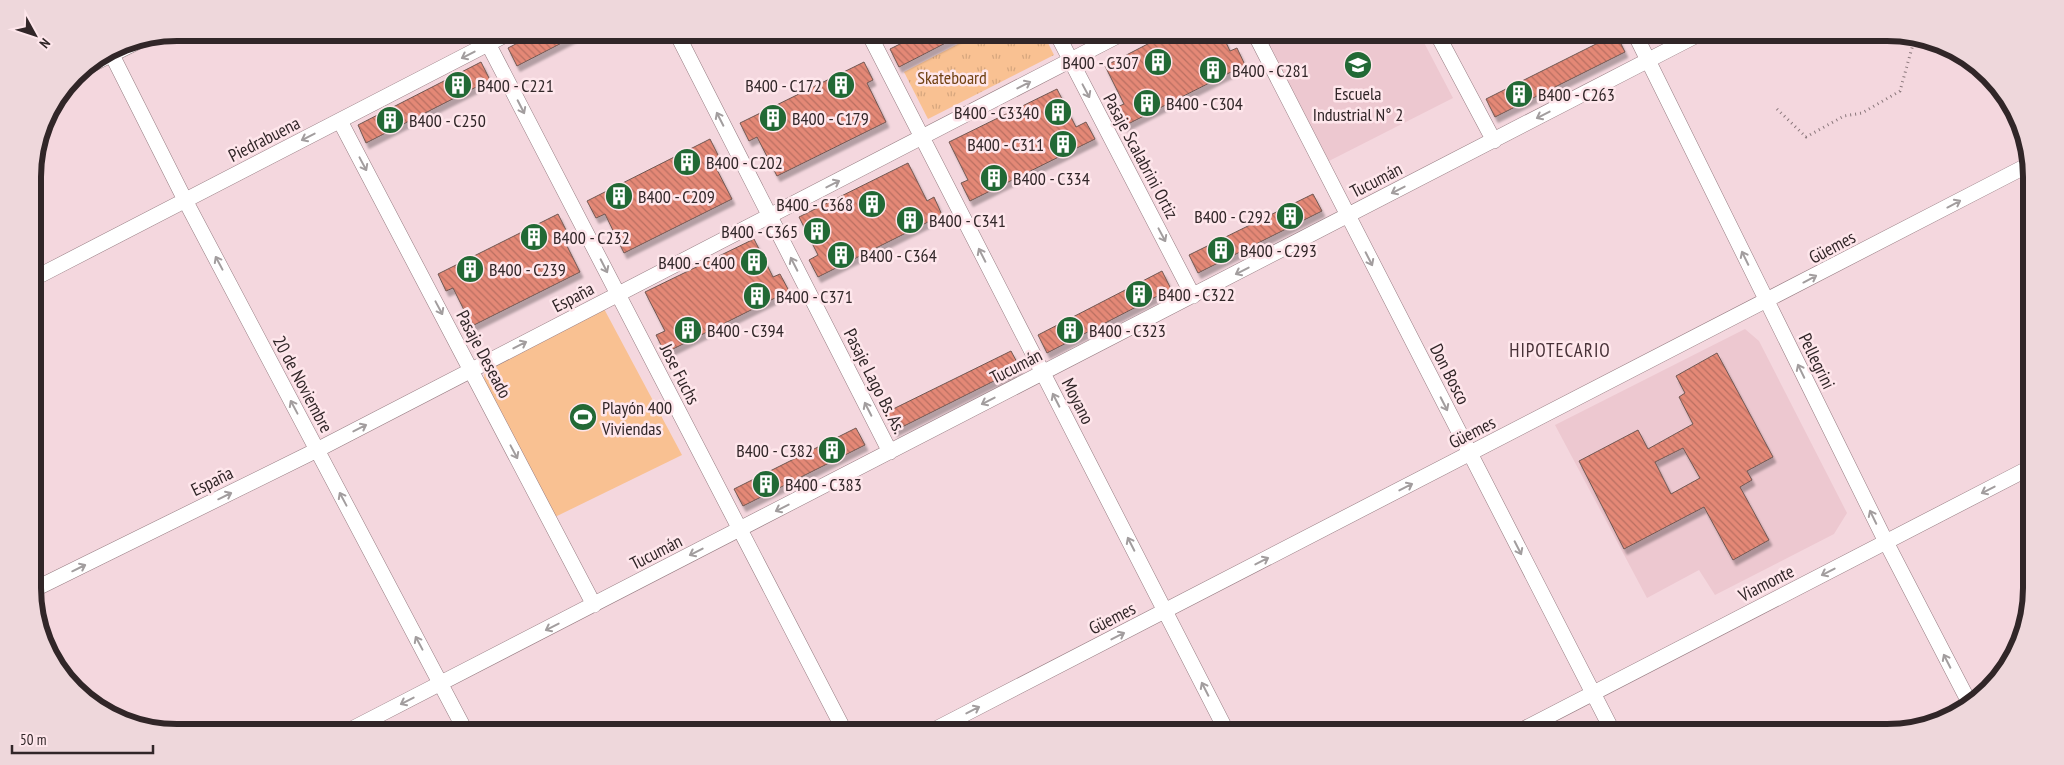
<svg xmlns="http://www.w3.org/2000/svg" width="2064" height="765" font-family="'PT Sans Narrow',sans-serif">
	<defs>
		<pattern id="park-tufts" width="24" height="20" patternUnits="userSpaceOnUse" patternTransform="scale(1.25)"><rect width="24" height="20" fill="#f9c192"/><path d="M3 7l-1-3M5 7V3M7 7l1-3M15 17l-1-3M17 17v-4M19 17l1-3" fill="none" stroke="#d6a67e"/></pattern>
		<pattern id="building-back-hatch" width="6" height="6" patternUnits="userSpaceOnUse" patternTransform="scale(1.25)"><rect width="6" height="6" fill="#e48876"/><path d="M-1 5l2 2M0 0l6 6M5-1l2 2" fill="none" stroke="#b96f61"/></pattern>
		<filter id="shadow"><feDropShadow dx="3" dy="5.5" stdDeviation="1" flood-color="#0004"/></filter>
	</defs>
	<rect width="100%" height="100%" fill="#f4d7de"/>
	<path fill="#edc8d0" d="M 1263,33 L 1419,33 L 1453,98 L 1329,161 Z
		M 1745,329 L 1759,341 L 1847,513 L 1834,534 L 1715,595 L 1699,570 L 1647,598 L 1555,425 Z"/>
	<path fill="#f9c192" d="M 602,305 L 682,455 L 555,517 L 484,379 L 485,370 Z"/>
	<path fill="url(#park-tufts)" d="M 981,32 L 1043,33 L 1054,55 L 928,119 L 904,72 Z"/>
	<path fill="url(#building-back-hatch)" stroke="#715853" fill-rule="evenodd" filter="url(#shadow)" d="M 539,32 L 583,32 L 517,66 L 508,48 Z
		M 924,32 L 967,32 L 899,67 L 890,49 Z
		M 1171,32 L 1221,32 L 1230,51 L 1237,48 L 1245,65 L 1124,126 L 1115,108 L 1124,104 L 1105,66 Z
		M 1616,34 L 1625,52 L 1495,117 L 1486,99 Z
		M 481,62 L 490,80 L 366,143 L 358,125 Z
		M 864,62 L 873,80 L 867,83 L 886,122 L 777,176 L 757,137 L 749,141 L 740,123 Z
		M 1057,89 L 1076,127 L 1086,122 L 1095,139 L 970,201 L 961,183 L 968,180 L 949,142 Z
		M 710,139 L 719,157 L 712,160 L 732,199 L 624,253 L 605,214 L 596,218 L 587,201 Z
		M 908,163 L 927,201 L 934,197 L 942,215 L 818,277 L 809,260 L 818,255 L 799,217 Z
		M 1313,194 L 1322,211 L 1198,273 L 1189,255 Z
		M 558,214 L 567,232 L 561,234 L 580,272 L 472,326 L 453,288 L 446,291 L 438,274 Z
		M 754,239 L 773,277 L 780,274 L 789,291 L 665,353 L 656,335 L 665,331 L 645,292 Z
		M 1162,271 L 1171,289 L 1047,353 L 1038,335 Z
		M 1011,351 L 1020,368 L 894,431 L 885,413 Z
		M 1717,353 L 1773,457 L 1747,471 L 1752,480 L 1740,487 L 1769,540 L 1733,560 L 1704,507 L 1624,549 L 1579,461 L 1638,430 L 1648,449 L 1693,424 L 1679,397 L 1685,393 L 1676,376 ZM 1683,448 L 1700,478 L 1671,494 L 1655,462 Z
		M 856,428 L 865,445 L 743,506 L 734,489 Z"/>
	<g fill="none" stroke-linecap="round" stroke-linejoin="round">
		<defs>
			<path id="minor" d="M 482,32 L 845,732
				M 676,32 L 890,452
				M 868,32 L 1227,732
				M 1056,32 L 1193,296
				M 1254,32 L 1613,732
				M 1436,32 L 1494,141
				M 1634,32 L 1886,542 L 1970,704
				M 110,51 L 185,200 L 466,732
				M 82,69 L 141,40
				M 340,121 L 594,605
				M 33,279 L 511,32
				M 35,589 L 317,450 L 1125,32
				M 346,732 L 1703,32
				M 930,732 L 2030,164
				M 1518,732 L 2031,467"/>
		</defs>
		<use href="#minor" stroke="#967c82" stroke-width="16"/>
		<path stroke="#8a777b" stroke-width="3" stroke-dasharray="1 4" stroke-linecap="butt" d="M 1777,109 L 1806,137 L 1844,116 L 1862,113 L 1900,91 L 1915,37"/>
		<use href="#minor" stroke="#fff" stroke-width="15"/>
	</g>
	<defs><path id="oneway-shaft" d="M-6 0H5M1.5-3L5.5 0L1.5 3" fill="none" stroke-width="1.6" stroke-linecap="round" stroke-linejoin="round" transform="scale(1.25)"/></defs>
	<g stroke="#a29d9e">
		<use href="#oneway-shaft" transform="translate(468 55) rotate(153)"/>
		<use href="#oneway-shaft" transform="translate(1024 85) rotate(-27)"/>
		<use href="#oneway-shaft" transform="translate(1086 91) rotate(62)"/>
		<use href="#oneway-shaft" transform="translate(521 107) rotate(63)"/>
		<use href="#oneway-shaft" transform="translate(1543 115) rotate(153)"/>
		<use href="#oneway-shaft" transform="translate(720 119) rotate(-117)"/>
		<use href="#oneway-shaft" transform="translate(308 137) rotate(153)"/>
		<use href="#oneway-shaft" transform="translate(363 164) rotate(62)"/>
		<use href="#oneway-shaft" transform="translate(833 184) rotate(-27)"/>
		<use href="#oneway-shaft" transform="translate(1398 190) rotate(153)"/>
		<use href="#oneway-shaft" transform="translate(1954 204) rotate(-28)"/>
		<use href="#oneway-shaft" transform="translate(1162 235) rotate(62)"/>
		<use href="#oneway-shaft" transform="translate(982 255) rotate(-117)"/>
		<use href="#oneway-shaft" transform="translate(1745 258) rotate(-116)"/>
		<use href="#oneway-shaft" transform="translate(1369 259) rotate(63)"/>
		<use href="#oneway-shaft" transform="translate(219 263) rotate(-118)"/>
		<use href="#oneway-shaft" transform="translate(794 264) rotate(-117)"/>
		<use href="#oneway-shaft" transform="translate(604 266) rotate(63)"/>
		<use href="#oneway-shaft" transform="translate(1242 271) rotate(153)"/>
		<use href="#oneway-shaft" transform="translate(1810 279) rotate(-28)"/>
		<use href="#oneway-shaft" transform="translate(439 308) rotate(62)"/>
		<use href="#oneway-shaft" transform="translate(520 345) rotate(-27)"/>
		<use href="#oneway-shaft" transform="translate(1801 371) rotate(-116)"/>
		<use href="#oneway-shaft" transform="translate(1056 400) rotate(-117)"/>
		<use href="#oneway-shaft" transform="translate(988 401) rotate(153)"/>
		<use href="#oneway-shaft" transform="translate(1444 404) rotate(63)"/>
		<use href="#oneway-shaft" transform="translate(294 407) rotate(-118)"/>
		<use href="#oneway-shaft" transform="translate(868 409) rotate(-117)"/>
		<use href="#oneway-shaft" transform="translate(360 428) rotate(-27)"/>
		<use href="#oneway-shaft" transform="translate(514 452) rotate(62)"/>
		<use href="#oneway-shaft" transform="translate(1406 487) rotate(-27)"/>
		<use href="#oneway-shaft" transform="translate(1988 490) rotate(153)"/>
		<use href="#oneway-shaft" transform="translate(225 496) rotate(-26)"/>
		<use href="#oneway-shaft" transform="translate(343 499) rotate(-118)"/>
		<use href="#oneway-shaft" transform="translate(782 508) rotate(153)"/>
		<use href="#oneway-shaft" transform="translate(1873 517) rotate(-116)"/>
		<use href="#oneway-shaft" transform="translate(1131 544) rotate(-117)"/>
		<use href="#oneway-shaft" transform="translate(1518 548) rotate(63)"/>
		<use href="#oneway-shaft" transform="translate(696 552) rotate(153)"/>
		<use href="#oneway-shaft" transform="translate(1262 561) rotate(-27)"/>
		<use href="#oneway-shaft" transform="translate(79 568) rotate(-26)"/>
		<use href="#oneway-shaft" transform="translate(1828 572) rotate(153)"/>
		<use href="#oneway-shaft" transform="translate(552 627) rotate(153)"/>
		<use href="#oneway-shaft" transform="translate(1118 636) rotate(-27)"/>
		<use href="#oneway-shaft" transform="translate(419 643) rotate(-118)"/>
		<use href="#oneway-shaft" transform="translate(1947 661) rotate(-117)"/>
		<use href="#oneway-shaft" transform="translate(1205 689) rotate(-117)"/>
		<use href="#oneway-shaft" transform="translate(407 701) rotate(153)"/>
		<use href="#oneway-shaft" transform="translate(973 710) rotate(-27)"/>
	</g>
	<defs>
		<symbol id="building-disc" viewBox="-11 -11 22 22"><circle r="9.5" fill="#226935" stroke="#fee6eb"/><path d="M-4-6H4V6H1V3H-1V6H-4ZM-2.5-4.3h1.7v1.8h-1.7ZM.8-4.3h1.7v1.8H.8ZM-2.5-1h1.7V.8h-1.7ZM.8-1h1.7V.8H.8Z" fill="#fff"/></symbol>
		<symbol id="school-disc" viewBox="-11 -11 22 22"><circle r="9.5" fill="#226935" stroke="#fee6eb"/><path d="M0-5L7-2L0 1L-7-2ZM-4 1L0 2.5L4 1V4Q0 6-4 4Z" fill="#fff"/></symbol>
		<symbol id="stadium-disc" viewBox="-11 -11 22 22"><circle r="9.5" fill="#226935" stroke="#fee6eb"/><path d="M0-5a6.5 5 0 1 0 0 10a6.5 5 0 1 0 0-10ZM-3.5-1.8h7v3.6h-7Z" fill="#fff"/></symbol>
	</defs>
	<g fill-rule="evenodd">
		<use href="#building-disc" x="1142" y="46" width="32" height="32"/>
		<use href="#school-disc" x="1342" y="49" width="32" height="32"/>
		<use href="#building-disc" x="1197" y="54" width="32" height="32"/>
		<use href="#building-disc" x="442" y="69" width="32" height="32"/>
		<use href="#building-disc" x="825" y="69" width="32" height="32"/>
		<use href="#building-disc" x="1503" y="78" width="32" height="32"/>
		<use href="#building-disc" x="1131" y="87" width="32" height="32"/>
		<use href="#building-disc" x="1042" y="96" width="32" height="32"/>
		<use href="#building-disc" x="757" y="102" width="32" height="32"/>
		<use href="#building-disc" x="374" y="104" width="32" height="32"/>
		<use href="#building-disc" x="1047" y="128" width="32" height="32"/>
		<use href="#building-disc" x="671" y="146" width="32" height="32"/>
		<use href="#building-disc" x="978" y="162" width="32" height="32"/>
		<use href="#building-disc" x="603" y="180" width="32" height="32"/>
		<use href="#building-disc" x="856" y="188" width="32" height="32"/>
		<use href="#building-disc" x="1274" y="200" width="32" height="32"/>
		<use href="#building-disc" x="894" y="204" width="32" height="32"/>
		<use href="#building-disc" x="801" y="215" width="32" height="32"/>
		<use href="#building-disc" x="518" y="221" width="32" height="32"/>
		<use href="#building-disc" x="1205" y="234" width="32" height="32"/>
		<use href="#building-disc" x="825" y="239" width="32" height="32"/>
		<use href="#building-disc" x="738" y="246" width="32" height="32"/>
		<use href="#building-disc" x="454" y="253" width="32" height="32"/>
		<use href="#building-disc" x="1123" y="278" width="32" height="32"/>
		<use href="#building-disc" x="741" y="280" width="32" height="32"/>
		<use href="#building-disc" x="672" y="314" width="32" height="32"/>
		<use href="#building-disc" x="1054" y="314" width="32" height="32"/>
		<use href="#stadium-disc" x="567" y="401" width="32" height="32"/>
		<use href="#building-disc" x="816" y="434" width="32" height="32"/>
		<use href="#building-disc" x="750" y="468" width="32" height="32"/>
	</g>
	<g text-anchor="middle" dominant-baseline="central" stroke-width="5" stroke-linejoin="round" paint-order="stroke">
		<g font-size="18" fill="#312628" stroke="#fee6eb" text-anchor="start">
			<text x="1139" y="62" text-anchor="end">B400 - C307</text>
			<text x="1232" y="70">B400 - C281</text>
			<text x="477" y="85">B400 - C221</text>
			<text x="822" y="85" text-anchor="end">B400 - C172</text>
			<text x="1358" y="93" text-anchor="middle">Escuela<tspan x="1358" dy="21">Industrial N° 2</tspan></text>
			<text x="1538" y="94">B400 - C263</text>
			<text x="1166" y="103">B400 - C304</text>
			<text x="1039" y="112" text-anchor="end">B400 - C3340</text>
			<text x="792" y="118">B400 - C179</text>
			<text x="409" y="120">B400 - C250</text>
			<text x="1044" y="144" text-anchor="end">B400 - C311</text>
			<text x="706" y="162">B400 - C202</text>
			<text x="1013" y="178">B400 - C334</text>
			<text x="638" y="196">B400 - C209</text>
			<text x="853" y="204" text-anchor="end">B400 - C368</text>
			<text x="1271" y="216" text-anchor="end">B400 - C292</text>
			<text x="929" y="220">B400 - C341</text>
			<text x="798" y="231" text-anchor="end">B400 - C365</text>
			<text x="553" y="237">B400 - C232</text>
			<text x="1240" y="250">B400 - C293</text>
			<text x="860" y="255">B400 - C364</text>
			<text x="735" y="262" text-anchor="end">B400 - C400</text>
			<text x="489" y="269">B400 - C239</text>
			<text x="1158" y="294">B400 - C322</text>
			<text x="776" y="296">B400 - C371</text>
			<text x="707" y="330">B400 - C394</text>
			<text x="1089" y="330">B400 - C323</text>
			<text x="602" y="407">Playón 400<tspan x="602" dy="21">Viviendas</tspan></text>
			<text x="813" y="450" text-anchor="end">B400 - C382</text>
			<text x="785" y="484">B400 - C383</text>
		</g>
		<g font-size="18" fill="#714213" stroke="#fee6eb">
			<text x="952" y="77">Skateboard</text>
		</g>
		<g font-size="18" fill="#312628" stroke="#fee6eb">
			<text transform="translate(264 139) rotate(-27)">Piedrabuena</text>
			<text transform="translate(1141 156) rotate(62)">Pasaje Scalabrini Ortiz</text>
			<text transform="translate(1376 180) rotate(-27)">Tucumán</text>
			<text transform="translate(1832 247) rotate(-28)">Güemes</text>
			<text transform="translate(573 297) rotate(-27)">España</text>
			<text transform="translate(484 354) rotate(62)">Pasaje Deseado</text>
			<text transform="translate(1817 361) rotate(64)">Pellegrini</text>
			<text transform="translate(1016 366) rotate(-27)">Tucumán</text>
			<text transform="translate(680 374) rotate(63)">Jose Fuchs</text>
			<text transform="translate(1450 374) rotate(63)">Don Bosco</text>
			<text transform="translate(875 381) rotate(63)">Pasaje Lago Bs. As.</text>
			<text transform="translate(303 384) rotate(62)">20 de Noviembre</text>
			<text transform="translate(1078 401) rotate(63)">Moyano</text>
			<text transform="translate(1472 432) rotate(-27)">Güemes</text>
			<text transform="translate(212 481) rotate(-26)">España</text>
			<text transform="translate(656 552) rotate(-27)">Tucumán</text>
			<text transform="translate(1766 583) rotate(-27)">Viamonte</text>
			<text transform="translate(1112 618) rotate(-27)">Güemes</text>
		</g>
		<g font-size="19" letter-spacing="1" fill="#473137" stroke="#fee6eb">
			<text x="1560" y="350">HIPOTECARIO</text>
		</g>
	</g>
	<path d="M0 0H2064V765H0ZM177 41H1887A136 136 0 0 1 2023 177V588A136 136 0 0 1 1887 724H177A136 136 0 0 1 41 588V177A136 136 0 0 1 177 41Z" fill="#eed7db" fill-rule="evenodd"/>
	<path fill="none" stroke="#312628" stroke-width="6" d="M177 41H1887A136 136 0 0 1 2023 177V588A136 136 0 0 1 1887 724H177A136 136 0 0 1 41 588V177A136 136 0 0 1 177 41Z"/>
	<g transform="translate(35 35) rotate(130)" stroke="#fee6eb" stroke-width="4" paint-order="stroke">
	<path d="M0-4L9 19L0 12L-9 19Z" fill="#312628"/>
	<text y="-8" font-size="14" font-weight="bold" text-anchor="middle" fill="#312628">N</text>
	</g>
	<path d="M12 745v8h141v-8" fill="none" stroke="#312628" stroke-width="2.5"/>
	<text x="20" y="745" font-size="15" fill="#312628" stroke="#fee6eb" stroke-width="4" paint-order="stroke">50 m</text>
</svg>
